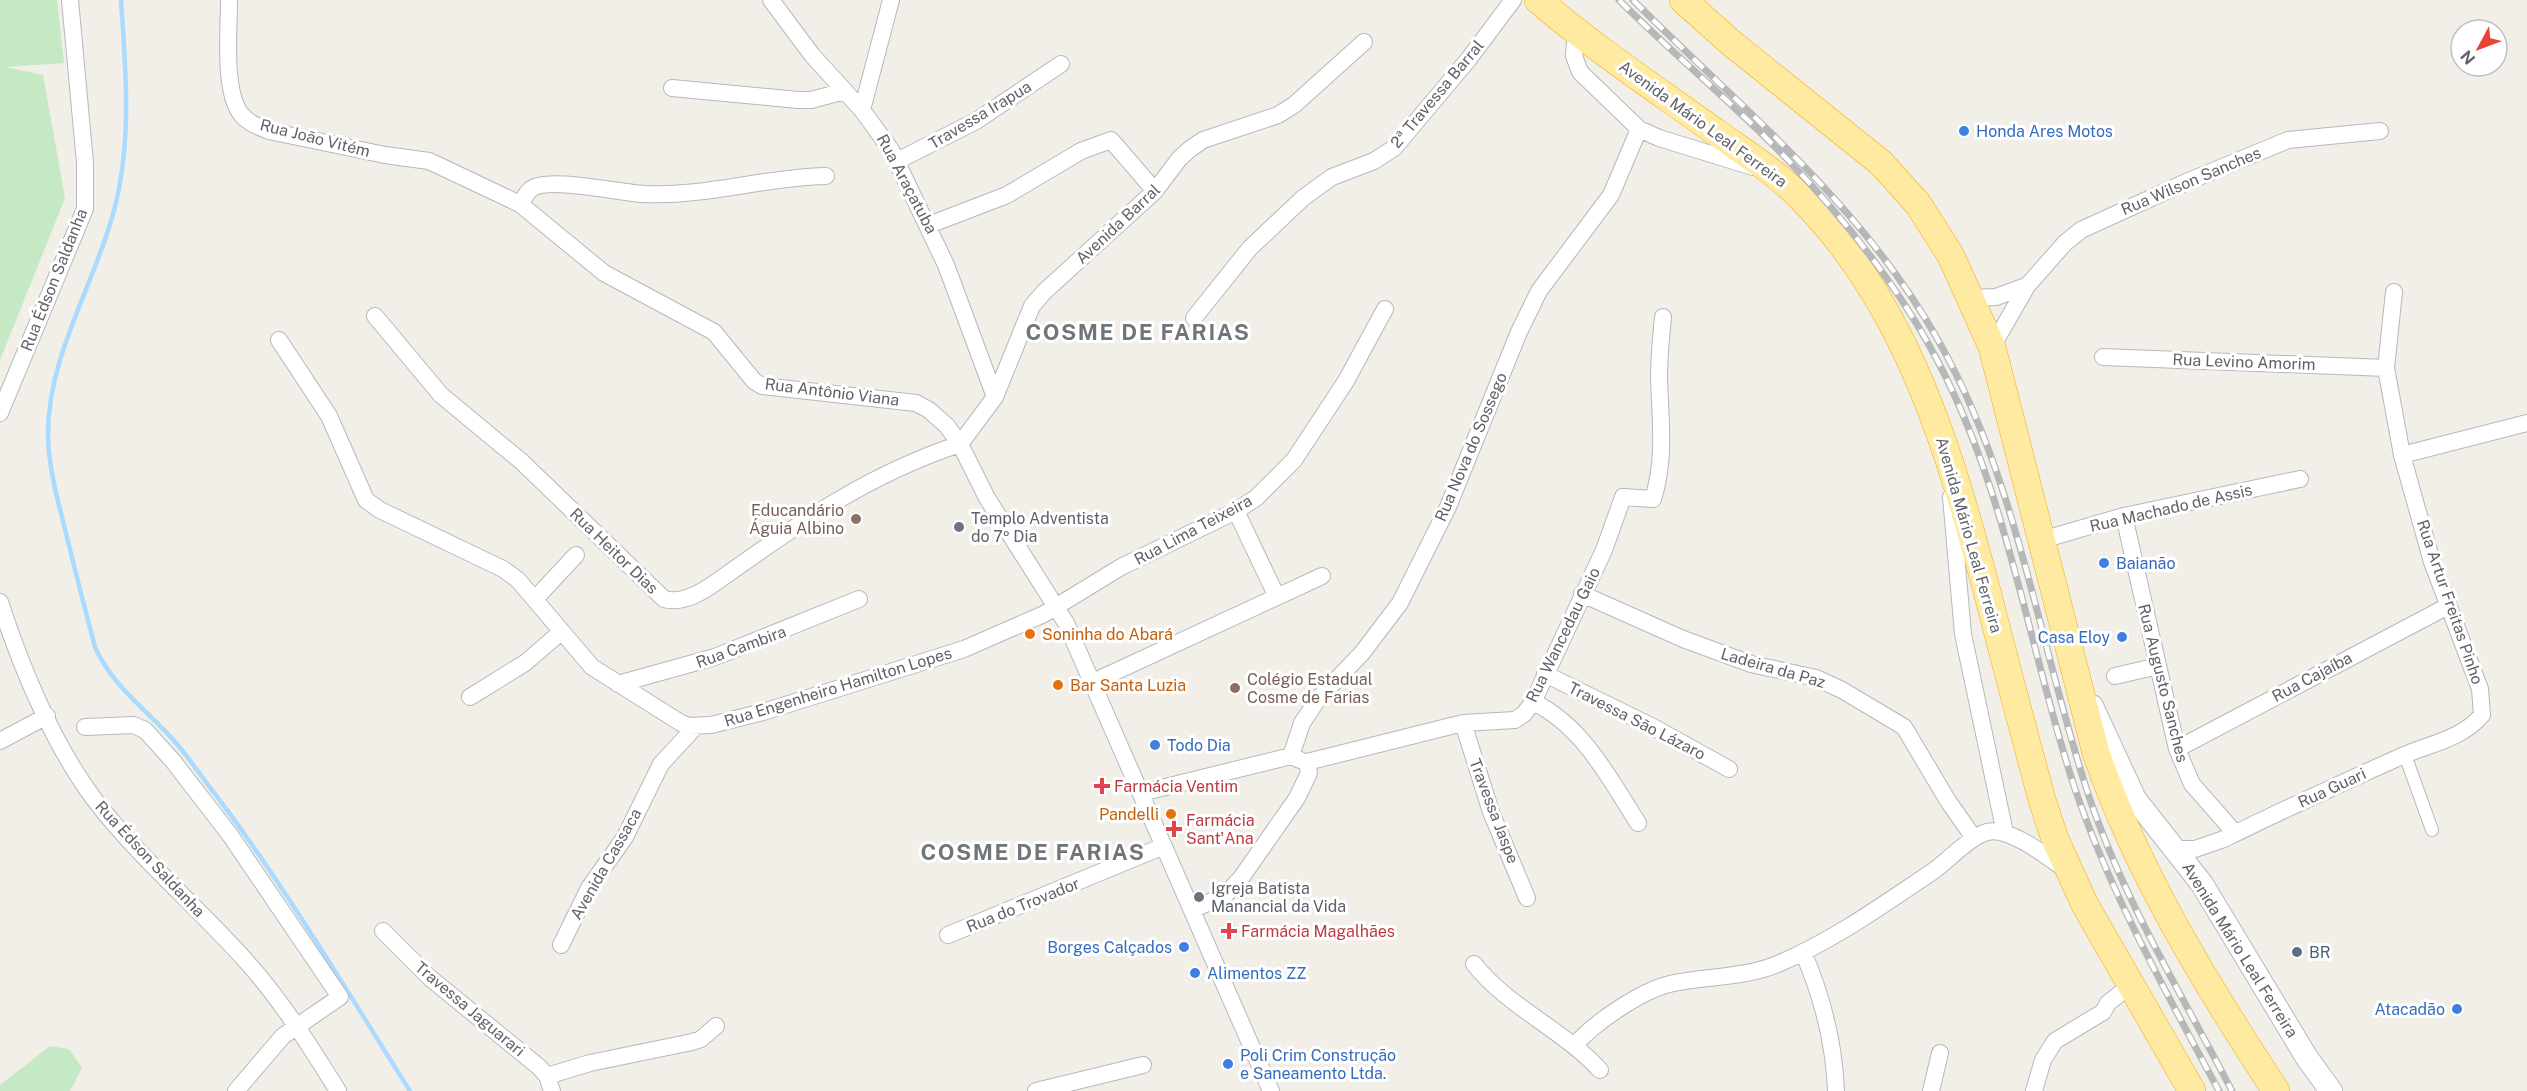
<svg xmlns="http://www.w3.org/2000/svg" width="2527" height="1091" font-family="'Public Sans',sans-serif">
	<rect width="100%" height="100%" fill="#f1efe8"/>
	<path fill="#c5e8c5" d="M 0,0 L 57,0 L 64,63 L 5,67 L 43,75 L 65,198 L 0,360 Z
		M 50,1046 L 69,1049 L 82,1068 L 70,1091 L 0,1091 L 0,1085 Z"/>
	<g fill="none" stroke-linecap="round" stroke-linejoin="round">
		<path stroke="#aadaff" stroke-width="4.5" d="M 121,0 C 126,74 133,149 111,221 C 90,292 48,359 48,434 C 48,467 58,501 66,533 C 75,571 85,609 95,647 C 113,688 148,710 177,744 C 191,761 204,780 218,798 C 288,891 348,993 410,1091"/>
		<defs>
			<path id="pedestrian" d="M 2405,755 L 2432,830"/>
			<path id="minor" d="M 229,0 C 229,28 223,92 241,114 C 248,123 259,127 269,131 L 385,155 L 429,161 L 520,204 L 604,273 L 714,332 L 754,381 L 762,386 L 916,403 L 929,410 L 947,426 L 960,444 L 987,498 L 1066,623 L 1271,1091
				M 771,0 L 812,55 L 862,110 L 891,150 L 946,265 L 995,397
				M 1576,31 L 1574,56 L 1580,72 L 1639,129 L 1659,138 L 1753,167
				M 672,88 L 798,100 L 811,100 L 845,91
				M 862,110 L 891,0
				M 897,161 L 976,121 L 1061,64
				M 520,204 C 523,200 527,192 531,189 C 548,176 620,193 644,194 C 706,197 765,177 826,176
				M 929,225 L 1007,195 L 1081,151 L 1111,140 L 1155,191
				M 1971,298 L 1996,297 L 2026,286
				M 375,316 L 441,395 L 522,462 L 664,599 C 684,605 707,589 722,578 C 799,523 869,474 960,444
				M 1194,318 L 1250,248 L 1303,198 L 1332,177 L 1374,161 L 1394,148 L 1468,60 L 1513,0
				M 279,340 L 329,416 L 366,500 L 380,510 L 503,569 L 518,580 L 592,667 L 681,723 L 689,726 L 711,725 L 763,712 L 964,649 L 1044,614 L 1121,567 L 1236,511 L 1256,498 L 1294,460 L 1346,381 L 1385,309
				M 1992,347 L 2027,286 L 2065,243 L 2081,230 L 2184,183 L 2288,140 L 2380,131
				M 2103,357 L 2386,368
				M 0,413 L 85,209 L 85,163 L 70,0
				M 960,444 L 995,397 L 1032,306 L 1044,292 L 1155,191 L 1179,159 L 1190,149 L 1203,140 L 1278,115 L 1294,105 L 1364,42
				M 2402,455 L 2527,423
				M 1951,497 L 1963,634 L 2005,833
				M 1236,511 L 1277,597
				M 2124,516 L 2177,749 L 2192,784 L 2235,833
				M 2042,540 L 2124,516 L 2300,479
				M 1582,594 L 1683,639 L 1751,664 L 1816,678 L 1842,690 L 1904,727 L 1948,801 L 1974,838
				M 535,599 L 576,555
				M 0,602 C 21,667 53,744 94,799 C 139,858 197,906 246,961 C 282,1001 310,1046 338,1091
				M 1545,674 L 1655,728 L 1729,769
				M 2115,676 L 2158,666
				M 1093,682 L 1322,576
				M 618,684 L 715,657 L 859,599
				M 470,697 L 525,663 L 561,632
				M 1533,702 C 1582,725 1610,779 1638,823
				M 1463,723 L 1491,812 L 1527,898
				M 85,727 L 133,725 L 145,730 L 173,761 L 230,835 L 340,997 L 283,1036 L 236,1091
				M 0,741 L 47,716
				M 2177,749 L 2448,606
				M 1291,756 L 1302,723 L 1318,699 L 1362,653 L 1400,603 L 1448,507 L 1519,332 L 1539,291 L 1611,195 L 1639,129
				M 1141,793 L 1291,756 L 1300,760
				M 2177,849 L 2195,849 L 2224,839 C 2282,810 2342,783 2402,756 C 2429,744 2462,739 2482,715 L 2480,689 L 2432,562 L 2402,455 L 2386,368 L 2394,292
				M 1192,910 L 1225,895 L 1241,878 L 1297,798 L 1309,773 L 1307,762 L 1463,723 L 1515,720 L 1524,714 L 1533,702 L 1604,550 L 1623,497 L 1653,499 C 1666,458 1660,419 1659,378 C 1659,357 1661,337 1663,317
				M 383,931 L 430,978 L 539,1067 L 547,1076 L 552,1091
				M 948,935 L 1164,846
				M 561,945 L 589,888 L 625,837 L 661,764 L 696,726
				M 1803,952 C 1823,998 1834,1041 1836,1091
				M 1474,964 C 1508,1007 1562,1029 1600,1070
				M 1575,1045 C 1595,1022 1643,989 1674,983 C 1710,976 1745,978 1780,963 C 1834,940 1884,904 1932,872 C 1948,861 1969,837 1987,832 C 2009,826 2049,858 2066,870
				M 547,1076 L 590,1063 L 692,1042 L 701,1039 L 716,1026
				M 1036,1091 L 1143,1065
				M 1931,1091 L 1940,1053
				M 2034,1091 L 2043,1060 L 2055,1041 L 2103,1012 L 2108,1003 L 2131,985"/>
			<path id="secondary" d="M 2092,706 L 2135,799 L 2202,884 L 2307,1058 L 2331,1091"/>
			<path id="trunk" d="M 1538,0 C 1594,48 1656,89 1717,133 C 1745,153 1775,172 1799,196 C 1908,304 1951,455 1989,599 C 2006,666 2024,733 2042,800 L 2055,839 L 2085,905 L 2192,1091
				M 1683,0 L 1730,42 L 1881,163 L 1918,204 L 1951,256 L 1992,347 L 2096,753 C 2138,874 2206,984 2276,1091"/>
		</defs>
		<use href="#pedestrian" stroke="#b5b8bc" stroke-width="14"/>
		<use href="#minor" stroke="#b5b8bc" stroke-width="18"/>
		<use href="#secondary" stroke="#b6babf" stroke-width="24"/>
		<use href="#trunk" stroke="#f9ab00" stroke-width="28"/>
		<use href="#pedestrian" stroke="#fff" stroke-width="12"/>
		<use href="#minor" stroke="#fff" stroke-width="16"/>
		<use href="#secondary" stroke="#fff" stroke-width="22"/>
		<use href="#trunk" stroke="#feeaa1" stroke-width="27"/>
		<defs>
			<path id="rail" d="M 1619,0 C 1673,54 1733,103 1786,158 C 1840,214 1891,277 1929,345 C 2006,482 2026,639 2074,786 C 2110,893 2166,992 2219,1091
				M 1633,0 C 1741,108 1862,204 1938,340 C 2016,477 2037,633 2084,781 C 2118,891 2179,989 2232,1091"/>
		</defs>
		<use href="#rail" stroke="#b6b7b8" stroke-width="7"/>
		<use href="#rail" stroke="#fff" stroke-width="4.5" stroke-dasharray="14" stroke-linecap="butt"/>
	</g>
	<g fill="#3f7fe0" stroke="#fff" stroke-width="2">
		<circle cx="1964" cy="131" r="6"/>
		<circle cx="2104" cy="563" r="6"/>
		<circle cx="2122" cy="637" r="6"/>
		<circle cx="1155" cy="745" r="6"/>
		<circle cx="1184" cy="947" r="6"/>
		<circle cx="1195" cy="973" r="6"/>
		<circle cx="2457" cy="1009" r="6"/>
		<circle cx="1228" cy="1064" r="6"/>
	</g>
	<g fill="#8d6e63" stroke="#fff" stroke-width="2">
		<circle cx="856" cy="519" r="6"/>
		<circle cx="1235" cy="688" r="6"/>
	</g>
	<g fill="#6b7280" stroke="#fff" stroke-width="2">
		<circle cx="959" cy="527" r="6"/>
		<circle cx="1199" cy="897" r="6"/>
	</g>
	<g fill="#e8710a" stroke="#fff" stroke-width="2">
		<circle cx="1030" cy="634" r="6"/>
		<circle cx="1058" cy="685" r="6"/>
		<circle cx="1171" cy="814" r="6"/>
	</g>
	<g fill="#e0444e" stroke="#fff" stroke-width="2">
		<path d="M1099 777h6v6h6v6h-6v6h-6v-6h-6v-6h6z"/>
		<path d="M1171 820h6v6h6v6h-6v6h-6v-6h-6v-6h6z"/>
		<path d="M1226 922h6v6h6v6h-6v6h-6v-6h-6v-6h6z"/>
	</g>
	<circle fill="#5c6f8a" stroke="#fff" stroke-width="2" cx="2297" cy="952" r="6"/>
	<g text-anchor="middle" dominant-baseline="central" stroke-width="6" stroke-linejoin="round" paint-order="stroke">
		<g font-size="16" fill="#5f6368" stroke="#fff">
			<text transform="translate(1437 94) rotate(-50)">2ª Travessa Barral</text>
			<text transform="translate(980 115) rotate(-31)">Travessa Irapua</text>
			<text transform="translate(1703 124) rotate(36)">Avenida Mário Leal Ferreira</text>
			<text transform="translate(315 138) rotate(14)">Rua João Vitém</text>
			<text transform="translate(2191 181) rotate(-23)">Rua Wilson Sanches</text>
			<text transform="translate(907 184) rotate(62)">Rua Araçatuba</text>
			<text transform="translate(1118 224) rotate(-43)">Avenida Barral</text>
			<text transform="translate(54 280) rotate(-68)">Rua Édson Saldanha</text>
			<text transform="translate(2244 362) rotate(2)">Rua Levino Amorim</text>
			<text transform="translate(832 392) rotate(7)">Rua Antônio Viana</text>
			<text transform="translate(1471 447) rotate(-67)">Rua Nova do Sossego</text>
			<text transform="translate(2171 508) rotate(-13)">Rua Machado de Assis</text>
			<text transform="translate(1193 530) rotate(-28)">Rua Lima Teixeira</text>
			<text transform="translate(1969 535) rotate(74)">Avenida Mário Leal Ferreira</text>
			<text transform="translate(614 551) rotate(44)">Rua Heitor Dias</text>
			<text transform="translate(2450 602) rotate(71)">Rua Artur Freitas Pinho</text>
			<text transform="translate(1563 635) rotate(-64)">Rua Wancedau Gaio</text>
			<text transform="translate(741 647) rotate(-20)">Rua Cambira</text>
			<text transform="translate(1773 668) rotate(16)">Ladeira da Paz</text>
			<text transform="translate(2312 677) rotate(-28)">Rua Cajaíba</text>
			<text transform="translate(2163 683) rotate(76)">Rua Augusto Sanches</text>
			<text transform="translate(838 687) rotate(-17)">Rua Engenheiro Hamilton Lopes</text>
			<text transform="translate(1637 721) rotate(27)">Travessa São Lázaro</text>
			<text transform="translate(2332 788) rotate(-25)">Rua Guari</text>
			<text transform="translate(1494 811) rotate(69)">Travessa Jaspe</text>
			<text transform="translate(150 859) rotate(47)">Rua Édson Saldanha</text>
			<text transform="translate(606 864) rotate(-60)">Avenida Cassaca</text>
			<text transform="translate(1023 905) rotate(-22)">Rua do Trovador</text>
			<text transform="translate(2240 950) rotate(58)">Avenida Mário Leal Ferreira</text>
			<text transform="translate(470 1009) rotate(40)">Travessa Jaguarari</text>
		</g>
		<g font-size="16" fill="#366cbe" stroke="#fff" text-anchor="start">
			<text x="1976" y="131">Honda Ares Motos</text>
			<text x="2116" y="563">Baianão</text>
			<text x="2110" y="637" text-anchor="end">Casa Eloy</text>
			<text x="1167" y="745">Todo Dia</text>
			<text x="1172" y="947" text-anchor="end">Borges Calçados</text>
			<text x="1207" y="973">Alimentos ZZ</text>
			<text x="2445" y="1009" text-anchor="end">Atacadão</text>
			<text x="1240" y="1055">Poli Crim Construção<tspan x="1240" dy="18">e Saneamento Ltda.</tspan></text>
		</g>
		<g font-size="16" fill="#785e54" stroke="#fff" text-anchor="end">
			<text x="844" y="510">Educandário<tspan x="844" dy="18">Águia Albino</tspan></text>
			<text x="1247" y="679" text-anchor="start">Colégio Estadual<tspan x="1247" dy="18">Cosme de Farias</tspan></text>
		</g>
		<g font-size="16" fill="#5b616d" stroke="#fff" text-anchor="start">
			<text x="971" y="518">Templo Adventista<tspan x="971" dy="18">do 7º Dia</tspan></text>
			<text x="1211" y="888">Igreja Batista<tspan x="1211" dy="18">Manancial da Vida</tspan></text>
		</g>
		<g font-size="16" fill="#c56008" stroke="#fff" text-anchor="start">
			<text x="1042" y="634">Soninha do Abará</text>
			<text x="1070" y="685">Bar Santa Luzia</text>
			<text x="1159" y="814" text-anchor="end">Pandelli</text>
		</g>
		<g font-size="16" fill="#be3a42" stroke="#fff" text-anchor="start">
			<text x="1114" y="786">Farmácia Ventim</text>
			<text x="1186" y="820">Farmácia<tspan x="1186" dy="18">Sant'Ana</tspan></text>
			<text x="1241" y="931">Farmácia Magalhães</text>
		</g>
		<g font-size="16" fill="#4e5e75" stroke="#fff" text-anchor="start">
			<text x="2309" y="952">BR</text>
		</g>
		<g font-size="22" font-weight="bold" letter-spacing="1.5" fill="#70757a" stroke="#fff">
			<text x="1138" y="332">COSME DE FARIAS</text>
			<text x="1033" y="852">COSME DE FARIAS</text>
		</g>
	</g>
	<g transform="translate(2479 48) rotate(229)"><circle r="28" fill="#ffffff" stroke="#bfc1c3" stroke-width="1.5"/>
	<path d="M0-4.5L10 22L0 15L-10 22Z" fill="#ea4335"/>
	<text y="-9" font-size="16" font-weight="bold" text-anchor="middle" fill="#5f6368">N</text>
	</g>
</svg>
